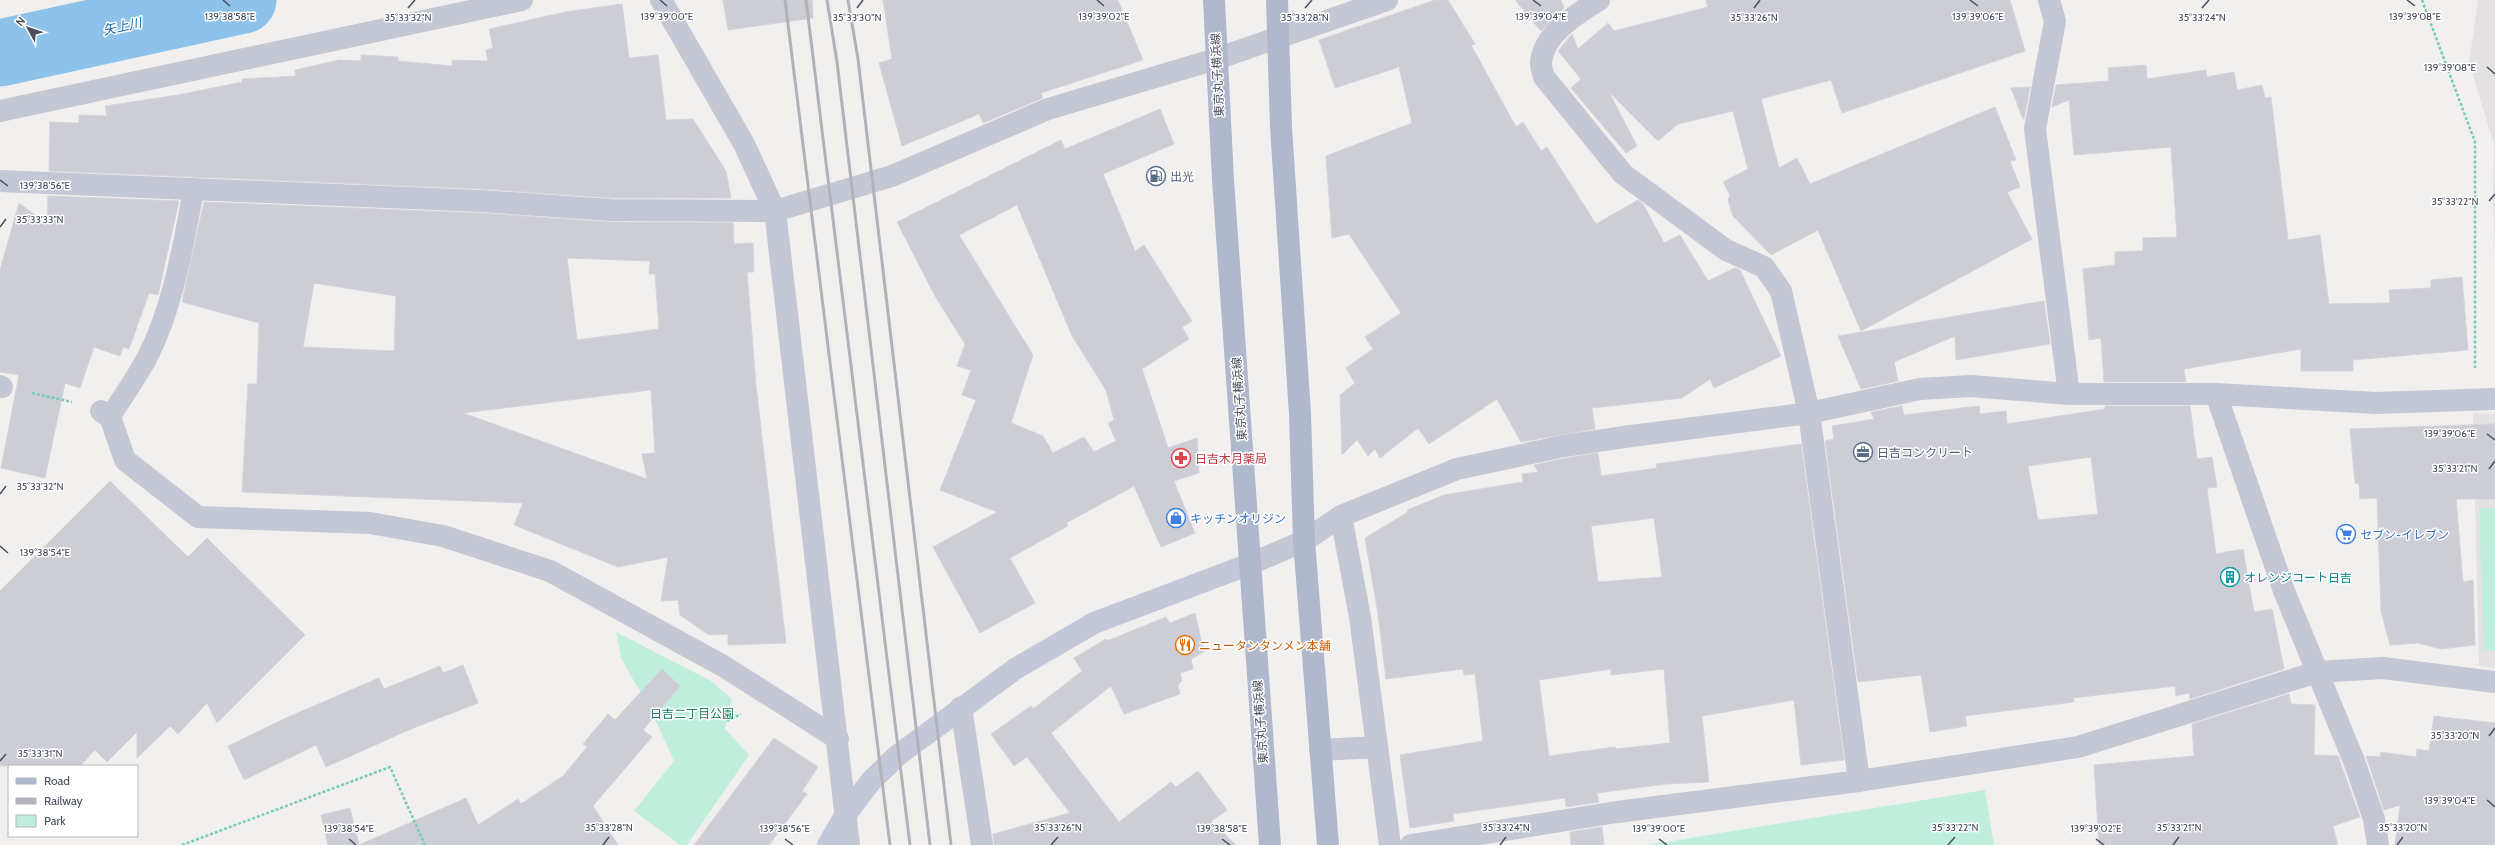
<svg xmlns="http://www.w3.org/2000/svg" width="2495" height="845" font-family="Cabin,'Noto Sans JP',sans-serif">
	<rect width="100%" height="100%" fill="#f2f0ef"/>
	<path fill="#e3e1e2" d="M 2478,0 L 2495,0 L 2495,263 L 2493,195 L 2494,144 L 2469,63 Z
		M 2473,413 L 2495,414 L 2495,668 L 2479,666 Z"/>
	<path fill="#bfeedc" d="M 2479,508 L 2495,508 L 2495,651 L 2484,650 Z
		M 616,632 L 711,681 L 732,699 L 725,729 L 749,755 L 687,845 L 680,845 L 634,811 L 674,761 L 653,715 L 621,658 Z
		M 1985,790 L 1994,845 L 1647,845 Z"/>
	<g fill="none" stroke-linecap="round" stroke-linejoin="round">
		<path stroke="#8dc2ea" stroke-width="67" d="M 0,53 L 243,0"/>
	</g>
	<path fill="#cccdd5" stroke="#d4d4db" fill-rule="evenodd" d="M 723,0 L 812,0 L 813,18 L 728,30 Z
		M 883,0 L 1118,0 L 1143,60 L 1041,93 L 1043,98 L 983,123 L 979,114 L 902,146 L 879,63 L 892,59 Z
		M 1435,0 L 1448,0 L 1475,44 L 1471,45 L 1516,127 L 1523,122 L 1541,151 L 1547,147 L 1596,224 L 1638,200 L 1643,204 L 1664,243 L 1680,235 L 1708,281 L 1735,268 L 1740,270 L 1781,356 L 1714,388 L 1710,379 L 1682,398 L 1592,408 L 1595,429 L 1521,442 L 1497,399 L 1429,444 L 1418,428 L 1380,458 L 1375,449 L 1368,456 L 1357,440 L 1342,455 L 1340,395 L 1355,383 L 1346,368 L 1373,349 L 1365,337 L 1401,313 L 1349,234 L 1332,238 L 1326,156 L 1412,123 L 1399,67 L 1335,88 L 1319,40 Z
		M 1515,0 L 1561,0 L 1564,8 L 1541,31 Z
		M 1706,0 L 2010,0 L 2025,51 L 1842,113 L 1831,80 L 1761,99 L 1779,168 L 1797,158 L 1810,184 L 1995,107 L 2016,160 L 2010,161 L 2020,187 L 2007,192 L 2032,239 L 1861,331 L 1818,230 L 1771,255 L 1733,216 L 1728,200 L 1730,195 L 1723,182 L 1748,169 L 1733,111 L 1678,124 L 1658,141 L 1609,92 L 1637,146 L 1626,153 L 1571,88 L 1581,79 L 1558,51 L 1572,34 L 1578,49 L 1608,23 L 1614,31 L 1708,7 Z
		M 622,4 L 629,58 L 658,55 L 666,120 L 693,119 L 726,171 L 731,198 L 611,198 L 482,189 L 49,171 L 50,122 L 79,123 L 79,115 L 107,116 L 105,106 L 178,95 L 242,82 L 242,79 L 296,76 L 295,70 L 339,60 L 361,61 L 361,55 L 398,57 L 398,61 L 452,66 L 452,60 L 488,61 L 486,50 L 493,48 L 489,29 L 565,12 Z
		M 2146,65 L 2147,79 L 2206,70 L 2207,77 L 2234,72 L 2237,90 L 2262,85 L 2265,98 L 2271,97 L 2288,240 L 2320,235 L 2329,304 L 2390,303 L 2389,290 L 2431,288 L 2431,280 L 2462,277 L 2468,350 L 2353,360 L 2353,371 L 2301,371 L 2301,349 L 2184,369 L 2186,382 L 2104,382 L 2101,338 L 2089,340 L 2083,269 L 2115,265 L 2115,252 L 2143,251 L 2143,238 L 2177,237 L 2171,147 L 2074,155 L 2069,100 L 2052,107 L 2056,85 L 2109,81 L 2108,68 Z
		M 2030,87 L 2024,119 L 2023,119 L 2011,88 Z
		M 1160,109 L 1174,144 L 1103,174 L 1135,251 L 1144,245 L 1192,321 L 1182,327 L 1189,339 L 1142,369 L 1168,448 L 1197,438 L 1199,473 L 1174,481 L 1195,533 L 1161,547 L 1134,486 L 1066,523 L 1068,526 L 1010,558 L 1035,603 L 980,633 L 933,547 L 997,512 L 940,490 L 976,400 L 962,395 L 971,370 L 957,366 L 965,344 L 935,296 L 897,222 L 1061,140 L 1065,149 ZM 1017,205 L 1072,336 L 1106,390 L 1114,420 L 1108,423 L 1116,441 L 1094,452 L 1084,437 L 1053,453 L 1043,436 L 1011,423 L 1033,355 L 959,235 Z
		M 48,196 L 179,201 L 158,295 L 149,293 L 129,349 L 123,347 L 120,356 L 94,347 L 80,388 L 65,383 L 45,478 L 1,468 L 19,375 L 0,372 L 0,270 L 19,203 L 47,224 Z
		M 204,202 L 480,213 L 611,222 L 733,223 L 734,244 L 753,243 L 754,272 L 747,272 L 756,385 L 786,643 L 728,645 L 728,634 L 709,635 L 680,615 L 678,600 L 661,601 L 668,557 L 618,567 L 514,525 L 523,503 L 242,492 L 248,384 L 257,384 L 259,323 L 182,302 ZM 567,258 L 650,261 L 649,274 L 655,274 L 659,329 L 577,340 ZM 314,283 L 396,296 L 394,351 L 303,347 ZM 651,390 L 655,453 L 642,454 L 647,479 L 463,413 Z
		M 2044,301 L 2050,344 L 1956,360 L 1955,336 L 1894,362 L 1898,381 L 1861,389 L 1838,336 Z
		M 1902,406 L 1904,415 L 1979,406 L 1980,414 L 2006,411 L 2007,424 L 2105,409 L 2105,406 L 2190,406 L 2197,459 L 2212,457 L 2217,487 L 2207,488 L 2216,554 L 2243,549 L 2254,612 L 2272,609 L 2284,669 L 2190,699 L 2189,693 L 2176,696 L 2175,686 L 2073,698 L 2074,702 L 1965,716 L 1967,726 L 1930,732 L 1921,675 L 1858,682 L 1825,441 L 1834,439 L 1832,426 L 1874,419 L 1871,412 ZM 2091,457 L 2098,514 L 2038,520 L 2028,466 Z
		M 2495,424 L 2495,499 L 2456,499 L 2463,582 L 2473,580 L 2475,645 L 2441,649 L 2418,643 L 2390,645 L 2381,611 L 2377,498 L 2360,499 L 2359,484 L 2355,483 L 2350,429 Z
		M 1801,444 L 1844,760 L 1801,765 L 1794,700 L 1702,716 L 1709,782 L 1666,784 L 1597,793 L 1599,802 L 1566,807 L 1565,798 L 1453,814 L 1454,821 L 1410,828 L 1400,755 L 1483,741 L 1475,674 L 1464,675 L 1463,669 L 1386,679 L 1378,614 L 1365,538 L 1408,512 L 1407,510 L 1444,495 L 1523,482 L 1522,474 L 1538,472 L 1534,465 L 1566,458 L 1598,453 L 1601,476 L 1657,468 L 1656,464 ZM 1654,518 L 1662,577 L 1598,582 L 1591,526 ZM 1611,669 L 1611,675 L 1664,669 L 1670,743 L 1616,749 L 1615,747 L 1549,756 L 1539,680 Z
		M 110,481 L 188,557 L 207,538 L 305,635 L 217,723 L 207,703 L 178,734 L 170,726 L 137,758 L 137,732 L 107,762 L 95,750 L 80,766 L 0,766 L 0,591 Z
		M 1195,613 L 1204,652 L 1191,659 L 1193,669 L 1180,673 L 1182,681 L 1178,685 L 1180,694 L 1124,714 L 1111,686 L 1051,733 L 1119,822 L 1171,782 L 1176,787 L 1198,771 L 1227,810 L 1211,821 L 1236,845 L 994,845 L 993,834 L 1070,813 L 1027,757 L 1014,766 L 991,734 L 1031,706 L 1033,709 L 1082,671 L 1074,658 L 1106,639 L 1107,641 L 1166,617 L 1170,623 Z
		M 463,665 L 478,703 L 411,729 L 326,767 L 316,745 L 244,780 L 228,746 L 286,718 L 379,678 L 384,689 L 440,666 L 443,673 Z
		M 662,669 L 680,686 L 643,730 L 652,737 L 593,806 L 618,845 L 328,845 L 321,815 L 350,808 L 359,845 L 466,798 L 478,825 L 518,799 L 521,804 L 563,776 L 587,747 L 583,744 L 608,714 L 615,720 Z
		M 2289,694 L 2291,704 L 2315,705 L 2314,755 L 2338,756 L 2360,817 L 2333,826 L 2338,845 L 2099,845 L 2094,765 L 2194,756 L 2192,724 Z
		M 2434,716 L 2495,723 L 2495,845 L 2395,845 L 2400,805 L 2384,810 L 2366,756 L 2380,757 L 2381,752 L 2416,757 L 2417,749 L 2429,751 Z
		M 774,738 L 818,767 L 802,791 L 807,794 L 769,845 L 694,845 Z
		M 1602,827 L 1604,845 L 1571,845 L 1570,832 Z"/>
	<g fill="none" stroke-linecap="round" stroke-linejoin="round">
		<path stroke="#78ccb5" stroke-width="2.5" stroke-dasharray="3 2" stroke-linecap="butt" d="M 2422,0 L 2475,142 L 2475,368
			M 32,393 L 72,402
			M 727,721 L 741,714
			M 182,845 L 390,767 L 425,845"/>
		<path stroke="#c3c8d4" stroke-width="21" d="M 110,417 C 122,398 136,378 147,358 C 174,305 183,245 194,188"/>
		<path stroke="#c3c8d4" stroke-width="22" d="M 661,0 L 744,144 L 775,211 L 849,845
			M 1599,0 C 1577,14 1544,33 1541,62 C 1540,66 1543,72 1544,77 L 1623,174 L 1726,250 L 1764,267 L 1781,291 L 1809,413 L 1859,781
			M 2049,0 L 2055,21 L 2035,129 L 2069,394
			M 0,111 L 522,0
			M 0,181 L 481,201 L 611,210 L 775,211 L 892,176 L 1048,109 L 1216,59 L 1387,0
			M 0,386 L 2,387
			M 2216,394 L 2284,591 L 2354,761 L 2374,819 L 2378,845
			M 101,411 L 110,417 L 125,460 L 198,517 L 370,523 L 443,536 L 550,571 L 725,667 L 838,739
			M 1341,516 L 1360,617 L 1390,845
			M 1250,564 L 1304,541 L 1341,516 L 1457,469 L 1564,446 L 1624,437 L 1809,413 L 1920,389 L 1971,386 L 2069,394 L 2216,394 L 2376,403 L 2495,399
			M 961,707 L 982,845
			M 1320,750 L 1377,747
			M 1411,845 L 1617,812 L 1859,781 L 2078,747 L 2317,672 L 2383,668 L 2495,682"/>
		<path stroke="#c3c8d8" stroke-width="22" d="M 828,845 L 846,814 L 871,781 L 898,755 L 1015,669 L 1094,623 L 1250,564"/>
		<path stroke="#b0b8ce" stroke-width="22" d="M 1214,0 L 1223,180 L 1270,845
			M 1277,0 L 1281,127 L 1300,414 L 1304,541 L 1328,845"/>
		<path stroke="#b2b3ba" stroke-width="3" d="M 785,0 L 890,845
			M 806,0 L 910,845
			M 827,0 L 837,62 L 930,845
			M 848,0 L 858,59 L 951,845"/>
	</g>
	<path fill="none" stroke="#484e5d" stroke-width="1.5" d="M 223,0 L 230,6M 660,0 L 667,6M 1097,0 L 1104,6M 1533,0 L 1541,6M 1970,0 L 1978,6M 2407,0 L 2415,6M 408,8 L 415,0M 857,8 L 863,0M 1305,8 L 1312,0M 1754,8 L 1760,0M 2202,8 L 2209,0M 2487,67 L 2495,74M 0,180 L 8,186M 2489,201 L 2495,194M 0,227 L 6,219M 2487,434 L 2495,440M 2489,469 L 2495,461M 0,494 L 6,486M 0,546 L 8,553M 2489,736 L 2495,728M 0,761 L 6,754M 2487,800 L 2495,807M 349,839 L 356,845M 785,839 L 793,845M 1222,839 L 1230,845M 1659,839 L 1667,845M 2096,839 L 2104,845M 603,845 L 609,837M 1051,845 L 1058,837M 1500,845 L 1506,837M 1948,845 L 1955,837M 2173,845 L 2179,837M 2397,845 L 2403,837"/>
	<defs>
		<symbol id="fuel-ring" viewBox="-11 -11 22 22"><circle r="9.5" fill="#fff" stroke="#5c6f8a" stroke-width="1.5"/><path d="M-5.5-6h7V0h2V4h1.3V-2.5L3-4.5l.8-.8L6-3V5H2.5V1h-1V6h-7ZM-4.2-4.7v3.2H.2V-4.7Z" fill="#5c6f8a"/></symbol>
		<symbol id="office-ring" viewBox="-11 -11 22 22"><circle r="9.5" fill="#fff" stroke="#5c6f8a" stroke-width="1.5"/><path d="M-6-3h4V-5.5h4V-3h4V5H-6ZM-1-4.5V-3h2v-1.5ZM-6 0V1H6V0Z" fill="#5c6f8a"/></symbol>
		<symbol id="pharmacy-ring" viewBox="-11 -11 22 22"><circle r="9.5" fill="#fff" stroke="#e0444e" stroke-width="1.5"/><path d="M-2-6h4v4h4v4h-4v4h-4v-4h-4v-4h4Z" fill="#e0444e"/></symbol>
		<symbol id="shop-ring" viewBox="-11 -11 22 22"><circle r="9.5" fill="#fff" stroke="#3f7fe0" stroke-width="1.5"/><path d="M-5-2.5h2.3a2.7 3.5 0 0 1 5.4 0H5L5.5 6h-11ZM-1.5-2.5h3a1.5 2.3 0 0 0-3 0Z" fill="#3f7fe0"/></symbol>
		<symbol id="supermarket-ring" viewBox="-11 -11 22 22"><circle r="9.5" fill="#fff" stroke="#3f7fe0" stroke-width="1.5"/><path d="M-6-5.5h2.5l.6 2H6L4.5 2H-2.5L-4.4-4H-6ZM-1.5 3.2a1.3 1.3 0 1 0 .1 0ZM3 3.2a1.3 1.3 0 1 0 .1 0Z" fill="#3f7fe0"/></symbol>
		<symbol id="building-ring" viewBox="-11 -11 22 22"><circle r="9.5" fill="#fff" stroke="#0f9aa8" stroke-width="1.5"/><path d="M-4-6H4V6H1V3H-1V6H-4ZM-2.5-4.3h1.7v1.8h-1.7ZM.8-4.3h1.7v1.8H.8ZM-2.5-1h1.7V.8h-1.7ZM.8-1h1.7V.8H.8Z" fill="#0f9aa8"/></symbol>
		<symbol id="restaurant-ring" viewBox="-11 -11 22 22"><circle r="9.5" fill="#fff" stroke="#e8710a" stroke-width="1.5"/><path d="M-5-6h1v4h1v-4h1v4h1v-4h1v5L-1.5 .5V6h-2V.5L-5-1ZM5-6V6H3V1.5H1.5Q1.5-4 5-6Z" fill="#e8710a"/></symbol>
	</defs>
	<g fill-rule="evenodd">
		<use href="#fuel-ring" x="1145" y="165" width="22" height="22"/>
		<use href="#office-ring" x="1852" y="441" width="22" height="22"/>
		<use href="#pharmacy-ring" x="1170" y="447" width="22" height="22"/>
		<use href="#shop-ring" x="1165" y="507" width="22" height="22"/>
		<use href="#supermarket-ring" x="2335" y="523" width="22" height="22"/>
		<use href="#building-ring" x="2219" y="566" width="22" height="22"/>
		<use href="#restaurant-ring" x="1174" y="634" width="22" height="22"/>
	</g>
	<g text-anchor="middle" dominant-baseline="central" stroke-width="3" stroke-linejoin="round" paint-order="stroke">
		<g font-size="12" fill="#484e5d" stroke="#fff">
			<text transform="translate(1217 75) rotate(-93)">東京丸子横浜線</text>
			<text transform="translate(1239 399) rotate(-94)">東京丸子横浜線</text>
			<text transform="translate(1260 722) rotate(-94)">東京丸子横浜線</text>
		</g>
		<g font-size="12" fill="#4e5e75" stroke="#fff" text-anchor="start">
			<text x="1170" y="176">出光</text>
			<text x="1877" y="452">日吉コンクリート</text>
		</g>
		<g font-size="12" fill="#be3a42" stroke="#fff" text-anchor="start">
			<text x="1195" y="458">日吉木月薬局</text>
		</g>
		<g font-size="12" fill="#366cbe" stroke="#fff" text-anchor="start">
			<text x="1190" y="518">キッチンオリジン</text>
			<text x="2360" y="534">セブン-イレブン</text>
		</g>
		<g font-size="12" fill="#0d838f" stroke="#fff" text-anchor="start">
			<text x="2244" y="577">オレンジコート日吉</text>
		</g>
		<g font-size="12" fill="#c56008" stroke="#fff" text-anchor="start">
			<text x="1199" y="645">ニュータンタンメン本舗</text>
		</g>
		<g font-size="12" fill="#197d61" stroke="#fff">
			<text x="692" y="713">日吉二丁目公園</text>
		</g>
		<g font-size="13" font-style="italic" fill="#1067a8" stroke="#fff">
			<text transform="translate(122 26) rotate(-12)">矢上川</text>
		</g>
	</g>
	<g font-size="10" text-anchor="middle" fill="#484e5d" stroke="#fff" stroke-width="3" stroke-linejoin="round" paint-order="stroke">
		<text x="667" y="20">139°39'00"E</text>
		<text x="2415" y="20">139°39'08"E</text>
		<text x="230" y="20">139°38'58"E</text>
		<text x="1104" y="20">139°39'02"E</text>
		<text x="1541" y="20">139°39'04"E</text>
		<text x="1978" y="20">139°39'06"E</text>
		<text x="408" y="21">35°33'32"N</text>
		<text x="857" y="21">35°33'30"N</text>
		<text x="1305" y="21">35°33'28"N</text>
		<text x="1754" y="21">35°33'26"N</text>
		<text x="2202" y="21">35°33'24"N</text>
		<text x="2450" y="71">139°39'08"E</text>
		<text x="45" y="189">139°38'56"E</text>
		<text x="2455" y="205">35°33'22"N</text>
		<text x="40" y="223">35°33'33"N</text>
		<text x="2450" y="437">139°39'06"E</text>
		<text x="2455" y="472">35°33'21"N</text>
		<text x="40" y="490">35°33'32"N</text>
		<text x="45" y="556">139°38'54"E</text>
		<text x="2455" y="739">35°33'20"N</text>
		<text x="40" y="757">35°33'31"N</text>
		<text x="2450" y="804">139°39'04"E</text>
		<text x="609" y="831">35°33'28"N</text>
		<text x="1058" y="831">35°33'26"N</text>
		<text x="1506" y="831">35°33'24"N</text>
		<text x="1955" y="831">35°33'22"N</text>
		<text x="2179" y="831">35°33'21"N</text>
		<text x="2403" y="831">35°33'20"N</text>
		<text x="349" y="832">139°38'54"E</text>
		<text x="785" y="832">139°38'56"E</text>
		<text x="1222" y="832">139°38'58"E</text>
		<text x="1659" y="832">139°39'00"E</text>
		<text x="2096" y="832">139°39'02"E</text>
	</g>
	<rect x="8" y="765" width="130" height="72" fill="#ffffff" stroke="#b6b8be"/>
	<rect x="16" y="778" width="20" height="6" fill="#b0b8ce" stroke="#b6b8be"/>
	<text x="44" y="785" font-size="12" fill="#484e5d">Road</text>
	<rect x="16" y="798" width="20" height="6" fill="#b2b3ba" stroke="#b6b8be"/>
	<text x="44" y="805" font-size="12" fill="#484e5d">Railway</text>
	<rect x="16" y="815" width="20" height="12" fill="#bfeedc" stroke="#b6b8be"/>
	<text x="44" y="825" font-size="12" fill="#484e5d">Park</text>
	<g transform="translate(28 28) rotate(310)" stroke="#ffffff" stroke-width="3" paint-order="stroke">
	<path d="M0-3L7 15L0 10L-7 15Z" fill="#484e5d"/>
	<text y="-6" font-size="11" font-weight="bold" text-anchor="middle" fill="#484e5d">N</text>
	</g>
</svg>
